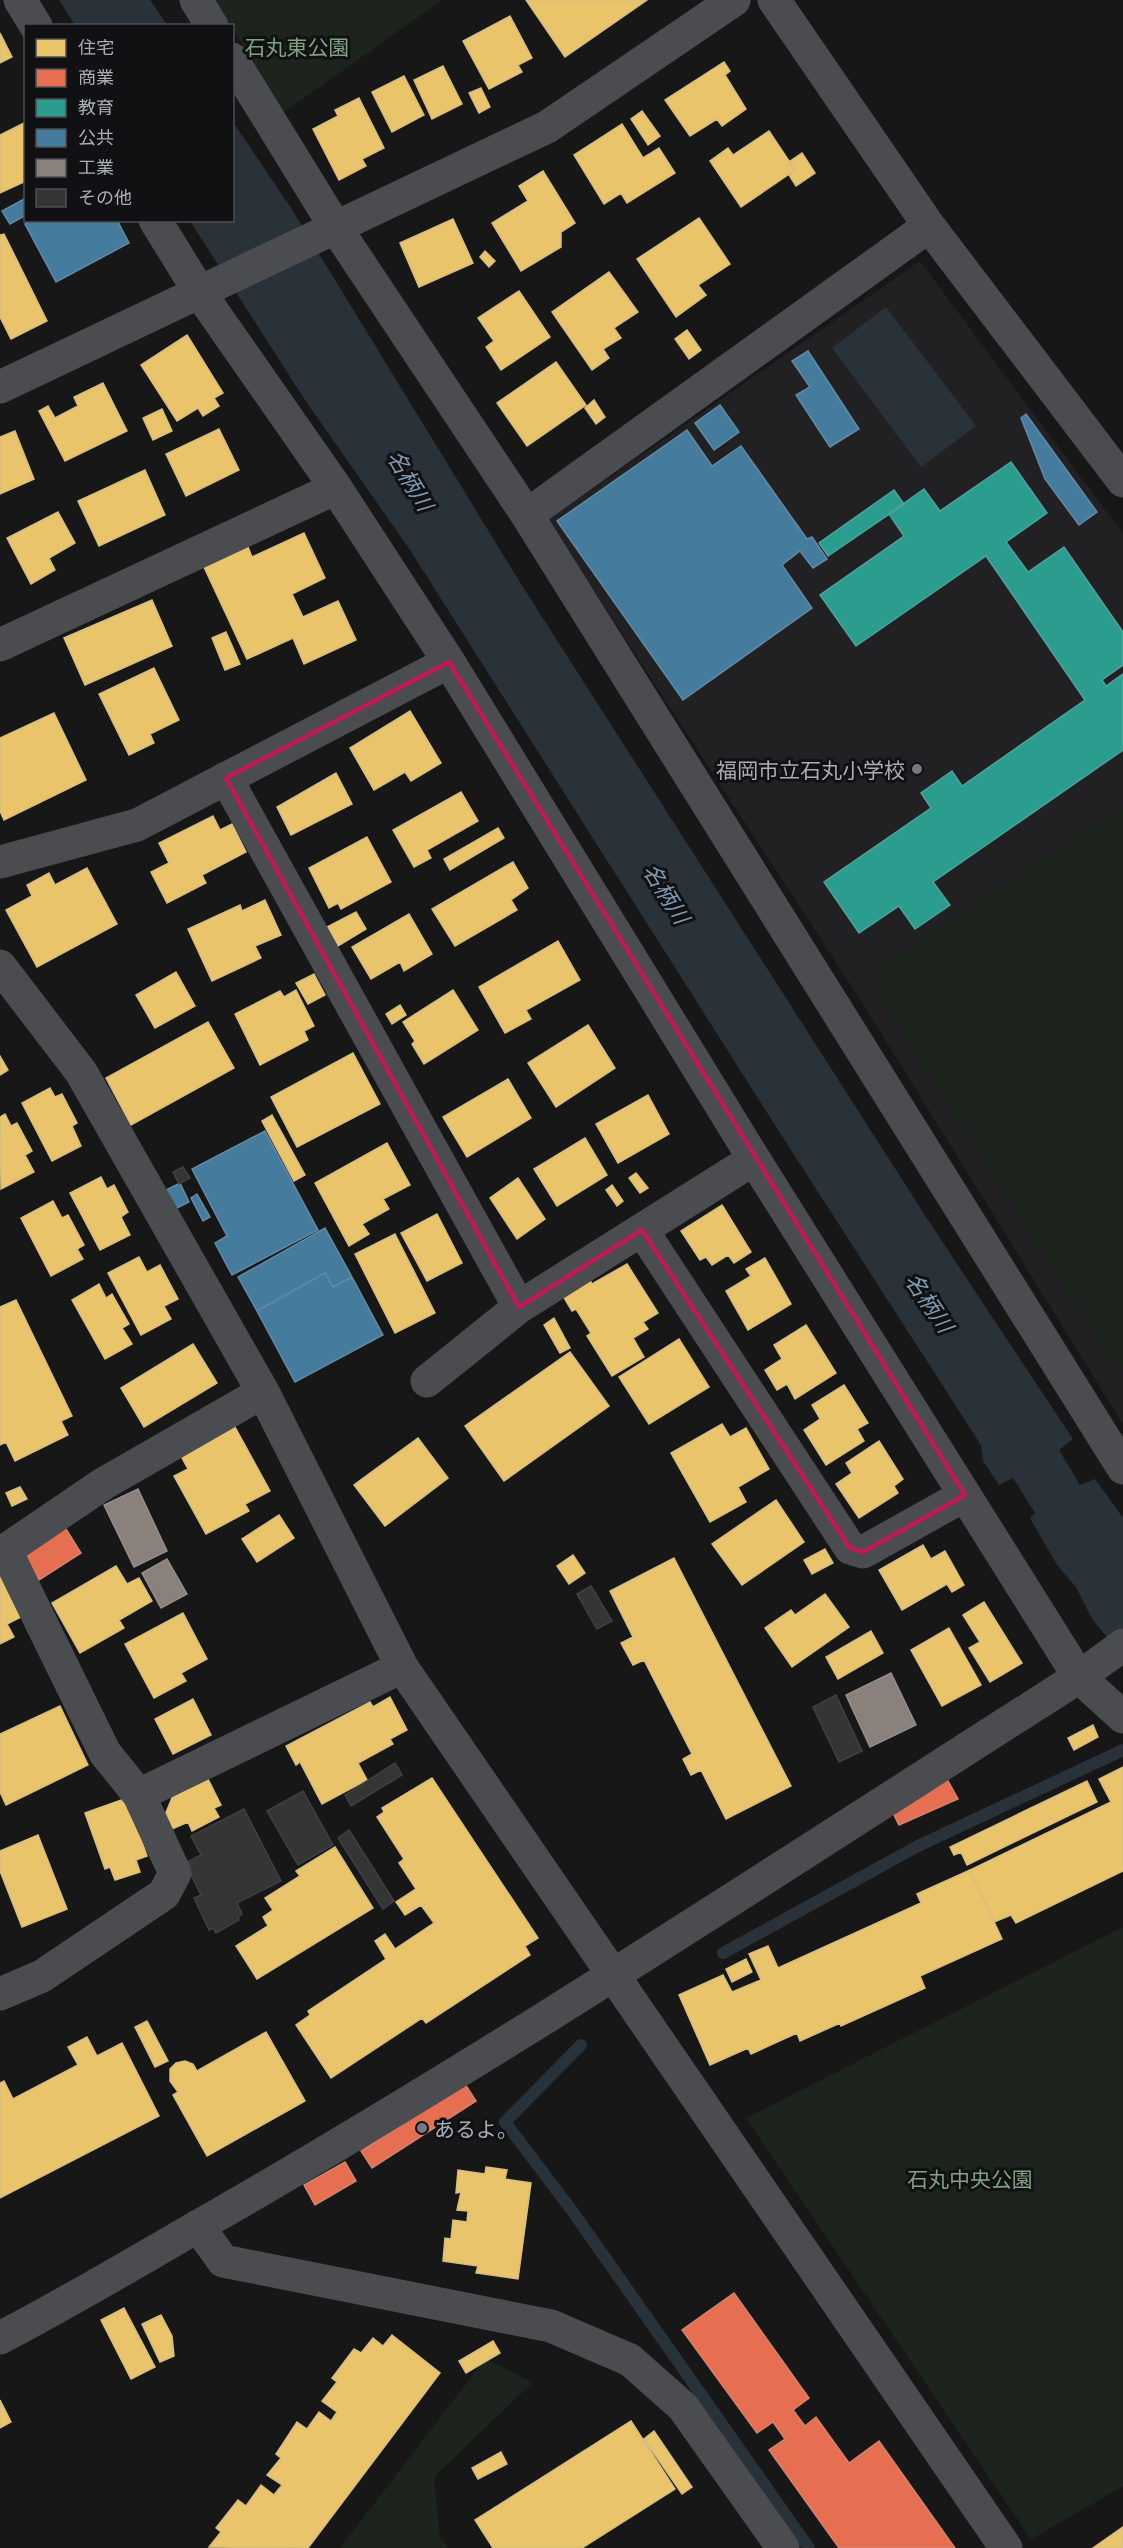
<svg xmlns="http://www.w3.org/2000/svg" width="1123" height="2548" font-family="'Exo 2','Noto Sans JP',sans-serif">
	<rect width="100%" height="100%" fill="#171717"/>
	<path fill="#212123" d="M 920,261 L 1123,534 L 1123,1424 L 863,1004 L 548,520 Z"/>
	<path fill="#1d241e" d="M 215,0 L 442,0 L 284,112 Z
		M 1123,804 L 1123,1371 L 1116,1369 L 878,995 L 882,968 Z
		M 1123,1927 L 1123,2486 L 1031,2539 L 746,2118 Z
		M 486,2358 L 532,2383 L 434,2477 L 440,2537 L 449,2548 L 340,2548 Z"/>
	<path fill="#2a3239" d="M 59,0 L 150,0 L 167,25 L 75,25 Z
		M 233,122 L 291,208 L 521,584 L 928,1220 L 1073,1439 L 1059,1450 L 1080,1485 L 1095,1479 L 1123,1518 L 1123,1657 L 1092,1619 L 1076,1587 L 1057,1565 L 1030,1518 L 1035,1513 L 1013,1478 L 999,1485 L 983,1461 L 981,1445 L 780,1133 L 410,550 L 305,400 L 190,221 L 232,220 Z
		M 886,307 L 976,426 L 921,467 L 832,348 Z"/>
	<path fill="#e9c46a" stroke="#d6bd81" stroke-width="1.5" d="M 526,0 L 647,0 L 565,57 Z
		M 510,16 L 532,58 L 518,65 L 522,72 L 489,89 L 463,41 Z
		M 0,33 L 12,57 L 0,63 Z
		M 724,62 L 730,71 L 725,75 L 746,109 L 722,126 L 717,119 L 690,136 L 665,100 Z
		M 443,66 L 462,104 L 432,119 L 414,80 Z
		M 404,76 L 424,115 L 392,132 L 372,92 Z
		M 481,88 L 490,107 L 479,113 L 469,93 Z
		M 359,98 L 384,148 L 362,159 L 366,166 L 339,180 L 313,129 L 338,116 L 335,110 Z
		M 642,111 L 660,136 L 648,145 L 631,119 Z
		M 26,122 L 26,181 L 0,193 L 0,135 Z
		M 622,124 L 643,158 L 659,148 L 675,173 L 627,203 L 621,193 L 604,204 L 574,155 Z
		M 769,131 L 795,170 L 741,207 L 710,161 L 728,148 L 733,155 Z
		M 802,153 L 815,173 L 796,186 L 789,175 L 795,170 L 789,162 Z
		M 543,171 L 575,223 L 561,232 L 561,247 L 521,271 L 492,223 L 528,201 L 519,186 Z
		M 699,218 L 730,264 L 698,285 L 706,295 L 676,317 L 637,259 Z
		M 453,219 L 473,263 L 419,287 L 400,243 Z
		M 4,234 L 47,321 L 11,339 L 0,317 L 0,235 Z
		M 485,251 L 495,261 L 489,267 L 480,257 Z
		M 609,272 L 638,312 L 614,328 L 621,338 L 603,349 L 609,358 L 592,370 L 552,312 Z
		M 519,291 L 550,337 L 501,370 L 486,347 L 494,341 L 478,318 Z
		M 687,330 L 701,350 L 689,359 L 675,339 Z
		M 187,335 L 223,393 L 214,398 L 219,406 L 203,416 L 198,408 L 177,421 L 141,365 Z
		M 556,362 L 586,405 L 527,446 L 497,403 Z
		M 103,383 L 127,431 L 65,461 L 39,411 L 48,406 L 55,418 L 78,406 L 74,397 Z
		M 594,400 L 605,417 L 596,424 L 585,408 Z
		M 162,409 L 172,431 L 153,440 L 143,418 Z
		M 219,429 L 239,470 L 186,496 L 166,454 Z
		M 15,431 L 34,479 L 0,494 L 0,437 Z
		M 145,470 L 165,515 L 99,546 L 78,501 Z
		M 58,512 L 75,543 L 49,558 L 55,570 L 31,584 L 7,538 Z
		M 304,533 L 325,578 L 292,594 L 303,617 L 338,601 L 356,640 L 304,664 L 293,638 L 247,659 L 204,567 L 248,547 L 252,557 Z
		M 152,600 L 172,646 L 85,685 L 64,638 Z
		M 226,632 L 240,664 L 225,670 L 212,638 Z
		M 154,668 L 179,720 L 150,734 L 154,743 L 129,755 L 99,694 Z
		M 410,711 L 441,763 L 411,781 L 405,772 L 374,790 L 350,748 Z
		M 54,713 L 86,780 L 4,820 L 0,811 L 0,738 Z
		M 336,773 L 352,804 L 291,835 L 277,807 Z
		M 461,792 L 478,821 L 427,850 L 431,858 L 414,867 L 393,830 Z
		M 213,816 L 220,830 L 232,824 L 246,852 L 202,875 L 206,883 L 167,903 L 151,872 L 169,863 L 159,843 Z
		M 498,828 L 504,838 L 450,870 L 444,859 Z
		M 367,837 L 391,882 L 341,909 L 338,903 L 329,908 L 309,868 Z
		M 513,862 L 528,888 L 511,900 L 517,910 L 455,946 L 432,909 Z
		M 87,868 L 117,924 L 37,967 L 6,910 L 32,896 L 27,885 L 49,873 L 55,885 Z
		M 265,900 L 281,935 L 255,946 L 261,958 L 212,981 L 188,929 L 240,905 L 242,911 Z
		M 356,912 L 366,929 L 338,946 L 327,927 Z
		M 409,914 L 432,954 L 404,971 L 400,962 L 371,979 L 352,947 Z
		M 558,941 L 580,980 L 526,1010 L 531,1019 L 505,1033 L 479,987 Z
		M 176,972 L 195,1006 L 155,1028 L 136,995 Z
		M 314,974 L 325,995 L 308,1004 L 296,983 Z
		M 296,990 L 314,1026 L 304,1031 L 308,1040 L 260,1065 L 235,1014 L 280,991 L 284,997 Z
		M 453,990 L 478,1030 L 424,1064 L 412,1044 L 415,1041 L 403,1022 Z
		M 400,1005 L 406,1015 L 392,1024 L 386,1014 Z
		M 208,1022 L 234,1068 L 131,1125 L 106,1078 Z
		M 588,1025 L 615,1068 L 556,1107 L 528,1063 Z
		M 353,1053 L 380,1104 L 297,1147 L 271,1097 Z
		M 0,1056 L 8,1070 L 0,1075 Z
		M 508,1079 L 531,1118 L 467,1157 L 443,1117 Z
		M 50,1088 L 55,1097 L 62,1094 L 77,1123 L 72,1126 L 81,1146 L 52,1161 L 22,1103 Z
		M 648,1095 L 669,1134 L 618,1163 L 596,1124 Z
		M 5,1114 L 11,1126 L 17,1123 L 32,1151 L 25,1155 L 34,1172 L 1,1189 L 0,1117 Z
		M 272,1115 L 305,1175 L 294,1181 L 262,1121 Z
		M 585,1138 L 607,1175 L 557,1206 L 534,1169 Z
		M 387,1143 L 410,1185 L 383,1199 L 389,1209 L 362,1224 L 369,1234 L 349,1246 L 315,1183 Z
		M 636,1173 L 648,1188 L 640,1193 L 629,1178 Z
		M 101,1177 L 107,1189 L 114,1185 L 128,1212 L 121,1217 L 130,1235 L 100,1250 L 70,1193 Z
		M 518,1178 L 545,1219 L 517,1239 L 490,1198 Z
		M 612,1185 L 623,1201 L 617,1206 L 606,1190 Z
		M 53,1201 L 62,1218 L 68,1215 L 84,1245 L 77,1249 L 83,1259 L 51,1276 L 21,1218 Z
		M 722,1205 L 751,1252 L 734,1263 L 728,1255 L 712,1265 L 706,1257 L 700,1260 L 681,1231 Z
		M 437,1214 L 462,1263 L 427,1281 L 401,1233 Z
		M 395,1234 L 435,1313 L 395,1333 L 355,1254 Z
		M 139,1257 L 147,1272 L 160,1265 L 178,1299 L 164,1306 L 171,1319 L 141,1335 L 108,1273 Z
		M 765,1258 L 791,1304 L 748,1330 L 726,1291 L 751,1276 L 746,1269 Z
		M 627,1264 L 658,1313 L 643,1322 L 648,1329 L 633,1338 L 644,1357 L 612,1376 L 587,1336 L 591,1333 L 576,1309 L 572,1311 L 563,1296 L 590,1280 L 592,1284 Z
		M 99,1284 L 106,1298 L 112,1294 L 129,1324 L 122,1328 L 132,1344 L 105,1359 L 72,1300 Z
		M 16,1300 L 72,1416 L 61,1421 L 68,1435 L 15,1461 L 6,1442 L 0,1445 L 0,1307 Z
		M 554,1318 L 570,1348 L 560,1353 L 544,1325 Z
		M 806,1325 L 836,1373 L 795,1399 L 787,1384 L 777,1390 L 765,1370 L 782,1359 L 774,1345 Z
		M 679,1339 L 709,1387 L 649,1424 L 619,1377 Z
		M 193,1344 L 217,1383 L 144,1427 L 121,1388 Z
		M 570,1352 L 609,1406 L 504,1481 L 465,1426 Z
		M 844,1385 L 868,1423 L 857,1429 L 864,1441 L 826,1465 L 804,1430 L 820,1419 L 812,1405 Z
		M 722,1424 L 730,1437 L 746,1428 L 769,1469 L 738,1487 L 746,1502 L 710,1522 L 671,1453 Z
		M 235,1427 L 270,1491 L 245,1504 L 249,1511 L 206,1534 L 174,1476 L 188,1469 L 181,1456 Z
		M 418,1438 L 448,1478 L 385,1526 L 354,1485 Z
		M 879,1441 L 903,1479 L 894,1486 L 898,1493 L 859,1518 L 836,1484 L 852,1473 L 846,1463 Z
		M 20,1487 L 27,1499 L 12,1506 L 6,1493 Z
		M 776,1500 L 804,1542 L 742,1585 L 712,1544 Z
		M 279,1515 L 294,1538 L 257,1562 L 242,1539 Z
		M 923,1545 L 931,1559 L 945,1551 L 964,1585 L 952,1592 L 947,1584 L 902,1610 L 879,1570 Z
		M 825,1549 L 833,1563 L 812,1574 L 804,1560 Z
		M 573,1555 L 585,1573 L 569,1584 L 557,1566 Z
		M 674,1558 L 791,1786 L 726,1819 L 701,1770 L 691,1775 L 683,1759 L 692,1754 L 644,1660 L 633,1665 L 621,1643 L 633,1637 L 610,1591 Z
		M 116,1566 L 127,1584 L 139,1578 L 152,1601 L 119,1620 L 124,1628 L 80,1653 L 52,1603 Z
		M 0,1575 L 21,1617 L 7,1624 L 14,1637 L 0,1644 Z
		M 825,1594 L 849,1627 L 792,1667 L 765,1628 L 791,1610 L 795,1615 Z
		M 984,1602 L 1022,1663 L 990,1682 L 969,1648 L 980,1642 L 963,1615 Z
		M 183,1613 L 207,1659 L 181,1673 L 186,1681 L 154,1698 L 125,1644 Z
		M 949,1628 L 981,1685 L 942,1706 L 911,1650 Z
		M 871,1631 L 883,1653 L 838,1679 L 826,1657 Z
		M 390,1697 L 407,1730 L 390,1739 L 393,1744 L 358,1763 L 367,1780 L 322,1804 L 300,1762 L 296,1765 L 286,1746 L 370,1702 L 373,1707 Z
		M 193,1699 L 211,1735 L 173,1754 L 155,1719 Z
		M 60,1706 L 88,1765 L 6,1805 L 0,1792 L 0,1734 Z
		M 1093,1725 L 1098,1737 L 1074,1750 L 1068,1738 Z
		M 1123,1767 L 1123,1871 L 1016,1923 L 1011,1915 L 994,1922 L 970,1870 L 1111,1802 L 1099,1779 Z
		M 207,1777 L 221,1805 L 214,1808 L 219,1817 L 192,1831 L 188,1822 L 172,1829 L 165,1815 L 174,1793 Z
		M 432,1778 L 538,1938 L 525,1946 L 530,1955 L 426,2023 L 422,2018 L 331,2078 L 296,2025 L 310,2015 L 308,2011 L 386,1959 L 375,1941 L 385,1934 L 395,1949 L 434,1923 L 421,1905 L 405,1915 L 396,1902 L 416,1889 L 399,1863 L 404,1859 L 377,1817 L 384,1812 L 382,1808 Z
		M 1087,1781 L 1097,1802 L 967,1865 L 961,1852 L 954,1855 L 950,1847 Z
		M 127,1798 L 147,1856 L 136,1860 L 140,1872 L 115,1880 L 110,1867 L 105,1869 L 85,1813 Z
		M 38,1835 L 67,1909 L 22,1927 L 0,1871 L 0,1851 Z
		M 335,1847 L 373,1908 L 257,1979 L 236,1946 L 268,1926 L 263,1917 L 273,1910 L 265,1898 L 300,1876 L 296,1871 Z
		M 970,1870 L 1002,1939 L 920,1976 L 925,1988 L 841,2026 L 840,2023 L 800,2041 L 797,2033 L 751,2054 L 748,2048 L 710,2065 L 679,1995 L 723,1975 L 732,1992 L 761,1980 L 749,1954 L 768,1946 L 778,1968 L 921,1903 L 917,1894 Z
		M 746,1959 L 752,1972 L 732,1982 L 726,1969 Z
		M 147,2021 L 168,2061 L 155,2067 L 135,2027 Z
		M 266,2032 L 305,2101 L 207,2156 L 173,2095 L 178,2092 L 170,2081 L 170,2069 L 176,2063 L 185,2061 L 193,2064 L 197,2071 Z
		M 87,2037 L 97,2056 L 122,2043 L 159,2116 L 0,2198 L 0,2083 L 4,2081 L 13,2099 L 78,2065 L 68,2047 Z
		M 486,2167 L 507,2170 L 505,2179 L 531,2183 L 518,2279 L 476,2273 L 478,2266 L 443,2261 L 445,2238 L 451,2239 L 453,2220 L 467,2222 L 468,2211 L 457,2210 L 461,2192 L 456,2193 L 458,2170 L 485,2174 Z
		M 124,2308 L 155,2367 L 131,2379 L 101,2320 Z
		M 161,2315 L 172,2336 L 174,2356 L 160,2362 L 142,2324 Z
		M 392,2335 L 440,2373 L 308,2548 L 209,2547 L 221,2532 L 216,2528 L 238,2500 L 246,2506 L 261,2485 L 274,2495 L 282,2485 L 267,2475 L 281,2458 L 276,2454 L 297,2422 L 307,2429 L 319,2412 L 331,2421 L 337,2412 L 322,2401 L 337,2382 L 332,2378 L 354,2349 L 361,2353 L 373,2338 L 383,2346 Z
		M 493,2341 L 500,2353 L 466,2373 L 459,2361 Z
		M 0,2400 L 11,2422 L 0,2428 Z
		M 631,2421 L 675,2489 L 582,2548 L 493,2548 L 475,2520 Z
		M 654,2431 L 692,2487 L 682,2494 L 644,2439 Z
		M 501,2452 L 507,2464 L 478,2479 L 472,2468 Z
		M 1123,2527 L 1123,2548 L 1093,2548 Z"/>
	<path fill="#e76f51" stroke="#d48270" stroke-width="1.5" d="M 61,1521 L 81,1553 L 39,1580 L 18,1547 Z
		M 947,1779 L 958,1799 L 899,1825 L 893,1813 Z
		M 465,2084 L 476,2101 L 372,2168 L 361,2151 Z
		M 345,2162 L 356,2181 L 315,2205 L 304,2185 Z
		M 734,2293 L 809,2398 L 793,2410 L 805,2426 L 816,2417 L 849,2463 L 879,2441 L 955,2548 L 839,2548 L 769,2450 L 785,2439 L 773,2422 L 757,2433 L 682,2330 Z"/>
	<path fill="#2a9d8f" stroke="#50a29b" stroke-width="1.5" d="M 1011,462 L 1047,513 L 1006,542 L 1028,572 L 1064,547 L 1123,632 L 1123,665 L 1102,680 L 1106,686 L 1123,674 L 1123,750 L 933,882 L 950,905 L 915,929 L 899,906 L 859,933 L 824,882 L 931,808 L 921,793 L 952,771 L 962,786 L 1085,700 L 986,556 L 856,646 L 820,595 L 904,536 L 889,514 L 924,489 L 940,511 Z
		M 894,490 L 904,504 L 828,556 L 819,543 Z"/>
	<path fill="#457b9d" stroke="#638aa5" stroke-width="1.5" d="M 26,198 L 26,215 L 10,224 L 2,211 Z
		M 32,220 L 117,220 L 129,243 L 56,282 L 25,224 Z
		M 808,351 L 859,429 L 830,447 L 796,395 L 810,387 L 792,361 Z
		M 720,405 L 739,432 L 714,450 L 695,423 Z
		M 1026,414 L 1097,512 L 1079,525 L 1045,479 L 1021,418 Z
		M 687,430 L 712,466 L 741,446 L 807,539 L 812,537 L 827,559 L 813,568 L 800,551 L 782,565 L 812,608 L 683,700 L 557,521 Z
		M 265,1131 L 318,1230 L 232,1275 L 215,1243 L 227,1236 L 192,1169 Z
		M 180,1183 L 189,1202 L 175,1209 L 166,1190 Z
		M 197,1194 L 210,1217 L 203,1221 L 191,1198 Z
		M 325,1228 L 352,1277 L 333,1287 L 325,1273 L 257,1311 L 238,1277 Z
		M 325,1273 L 333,1287 L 352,1277 L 383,1335 L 295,1382 L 257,1311 Z"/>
	<path fill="#8a817c" stroke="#938e8e" stroke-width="1.5" d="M 138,1489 L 167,1551 L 134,1567 L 104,1505 Z
		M 167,1559 L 187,1594 L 161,1608 L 142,1573 Z
		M 891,1673 L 916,1725 L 870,1747 L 846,1695 Z"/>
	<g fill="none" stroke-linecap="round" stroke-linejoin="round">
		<path stroke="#2a3239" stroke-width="12" d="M 723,1953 L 918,1846 L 1123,1750
			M 581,2045 L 505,2122 L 573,2212 L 809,2548"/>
	</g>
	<path fill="#353536" stroke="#3f4043" stroke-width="1.5" d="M 183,1167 L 190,1178 L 179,1184 L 173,1172 Z
		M 591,1586 L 612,1621 L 597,1629 L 577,1594 Z
		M 836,1695 L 862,1751 L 839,1762 L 813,1707 Z
		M 395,1763 L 402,1775 L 351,1806 L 345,1795 Z
		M 303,1791 L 333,1845 L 298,1865 L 267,1811 Z
		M 244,1809 L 281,1881 L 237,1903 L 242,1914 L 238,1917 L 239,1920 L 216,1933 L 213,1928 L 209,1930 L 194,1898 L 201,1895 L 185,1863 L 201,1855 L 191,1836 Z
		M 349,1830 L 394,1901 L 383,1909 L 338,1838 Z"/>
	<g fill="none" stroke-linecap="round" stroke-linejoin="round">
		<path stroke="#4b4c50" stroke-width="33" d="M 20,0 L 36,26
			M 196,0 L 212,26
			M 774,0 L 929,226 L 1123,481
			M 232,59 L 336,228 L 527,515 L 1123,1468
			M 0,387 L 547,127 L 734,0
			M 527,515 L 929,226
			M 0,645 L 336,488
			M 449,662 L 754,1159 L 1079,1677 L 1123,1717
			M 226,778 L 519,1307
			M 0,862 L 137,825 L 449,662 L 336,488 L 200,293 L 155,220
			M 0,966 L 81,1072 L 263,1392 L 402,1667 L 1006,2548
			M 642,1230 L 850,1548 L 863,1552 L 965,1495
			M 427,1381 L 519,1307 L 754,1159
			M 0,1554 L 103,1484 L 263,1392
			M 139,1795 L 402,1667
			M 0,1994 L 42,1976 L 164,1894 L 175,1873 L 139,1795 L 105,1753 L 6,1551
			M 198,2226 L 223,2261 L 551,2326 L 630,2360 L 683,2407 L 783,2548
			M 0,2338 C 73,2300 144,2257 216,2216 C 510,2047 793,1859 1079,1677 L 1123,1645"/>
	</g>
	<path fill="none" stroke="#c2185b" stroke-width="4.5" stroke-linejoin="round" d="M 449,662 L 965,1495 L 863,1552 L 850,1548 L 642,1230 L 519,1307 L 226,778 Z"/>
	<g fill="#757880" stroke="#111113" stroke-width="2">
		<circle cx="917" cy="769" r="6"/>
		<circle cx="422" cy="2128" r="6"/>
	</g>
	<g text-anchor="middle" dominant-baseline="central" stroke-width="6" stroke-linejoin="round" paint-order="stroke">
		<g font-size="21" fill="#7fa381" stroke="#111113">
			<text x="297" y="46">石丸東公園</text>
			<text x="970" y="2178">石丸中央公園</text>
		</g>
		<g font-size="21" fill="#a8adb8" stroke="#111113" text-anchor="end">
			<text x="905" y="769">福岡市立石丸小学校</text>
			<text x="434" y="2128" text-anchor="start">あるよ。</text>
		</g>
		<g font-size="22" font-style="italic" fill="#7f9bb3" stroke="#111113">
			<text transform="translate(411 480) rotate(59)">名柄川</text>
			<text transform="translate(667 893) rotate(58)">名柄川</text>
			<text transform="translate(930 1302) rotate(56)">名柄川</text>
		</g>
	</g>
	<rect x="24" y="24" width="210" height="198" fill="#111113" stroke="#4d4f55" stroke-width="1.5"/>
	<rect x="36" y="39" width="30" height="18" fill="#e9c46a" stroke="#4d4f55" stroke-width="1.5"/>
	<text x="78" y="54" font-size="18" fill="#a8adb8">住宅</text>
	<rect x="36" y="69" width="30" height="18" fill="#e76f51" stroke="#4d4f55" stroke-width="1.5"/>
	<text x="78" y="84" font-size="18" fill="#a8adb8">商業</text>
	<rect x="36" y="99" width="30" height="18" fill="#2a9d8f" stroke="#4d4f55" stroke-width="1.5"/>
	<text x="78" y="114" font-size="18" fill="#a8adb8">教育</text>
	<rect x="36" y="129" width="30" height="18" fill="#457b9d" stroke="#4d4f55" stroke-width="1.5"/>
	<text x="78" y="144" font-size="18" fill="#a8adb8">公共</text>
	<rect x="36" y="159" width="30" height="18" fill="#8a817c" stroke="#4d4f55" stroke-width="1.5"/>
	<text x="78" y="174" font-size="18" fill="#a8adb8">工業</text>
	<rect x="36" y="189" width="30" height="18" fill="#353536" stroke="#4d4f55" stroke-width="1.5"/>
	<text x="78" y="204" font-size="18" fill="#a8adb8">その他</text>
</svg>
